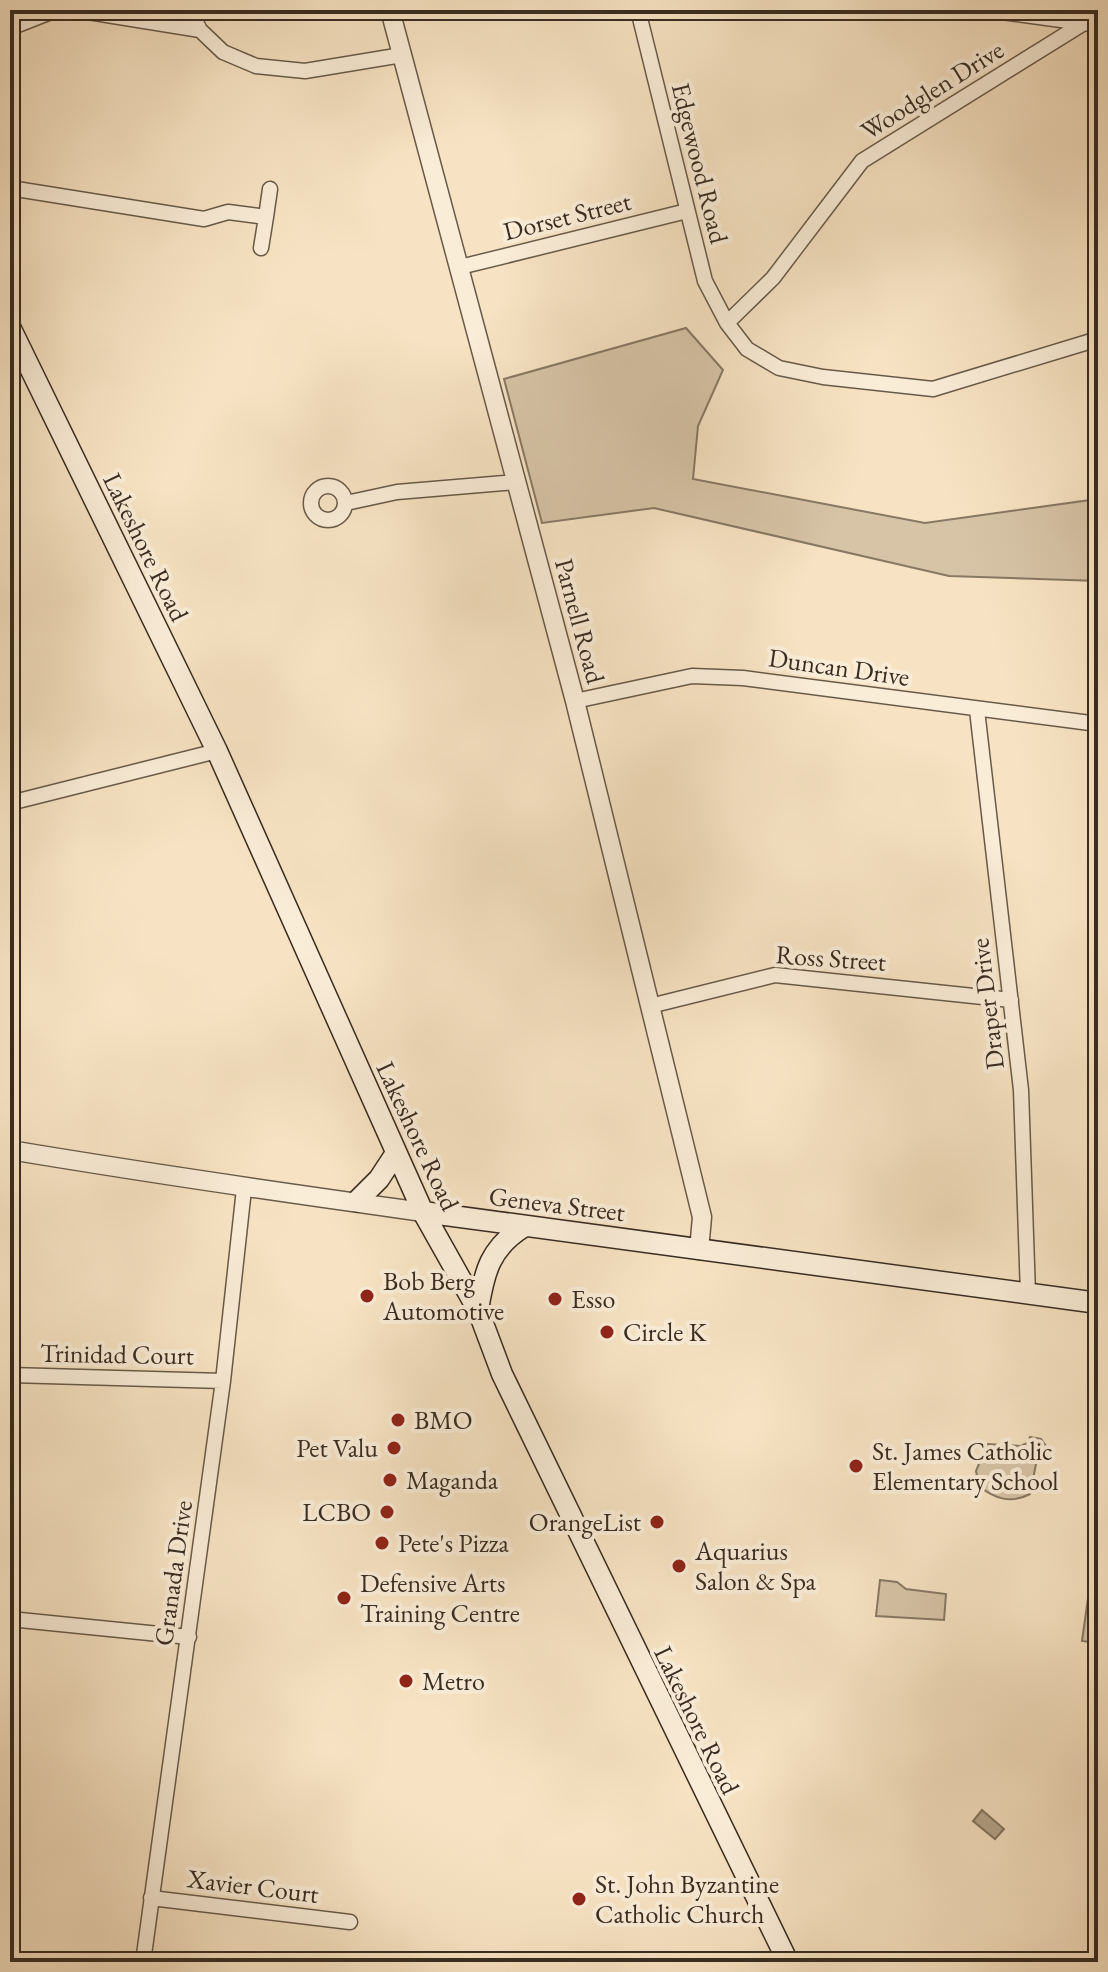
<svg xmlns="http://www.w3.org/2000/svg" width="1108" height="1972" font-family="'EB Garamond',serif">
	<rect width="100%" height="100%" fill="#f7e3c3"/>
	<filter id="stains"><feTurbulence type="fractalNoise" baseFrequency=".0025" numOctaves="4"/><feColorMatrix values="0 0 0 0 .2 0 0 0 0 .09 0 0 0 0 .02 0 0 0 .5 -.17"/></filter>
	<radialGradient id="worn" r=".72"><stop offset=".6" stop-color="#630" stop-opacity="0"/><stop offset="1" stop-color="#630" stop-opacity=".3"/></radialGradient>
	<path fill="#d7c4a7" stroke="#887864" stroke-width="2" d="M 686,328 L 723,370 L 698,426 L 693,479 L 925,523 L 1090,500 L 1098,495 L 1098,581 L 949,576 L 654,508 L 542,523 L 504,379 Z
		M 1030,1437 L 1041,1439 L 1046,1446 L 1045,1455 L 1038,1454 L 1030,1494 C 1011,1504 995,1499 979,1486 L 976,1471 L 987,1444 L 1021,1446 L 1029,1442 Z
		M 1093,1563 L 1098,1564 L 1098,1643 L 1082,1641 Z
		M 880,1580 L 897,1582 L 906,1589 L 946,1594 L 944,1620 L 876,1616 Z"/>
	<path fill="#b6a58c" stroke="#847561" stroke-width="2" d="M 982,1810 L 1004,1829 L 995,1839 L 973,1821 Z"/>
	<g fill="none" stroke-linecap="round" stroke-linejoin="round">
		<defs>
			<path id="minor" d="M 76,10 L 200,30 L 223,52 L 256,66 L 305,71 L 402,55
				M 190,10 L 200,30
				M 638,10 L 705,281 L 727,323 L 747,349 L 779,368 L 823,377 L 933,389 L 1098,339
				M 986,10 L 1098,25
				M 10,28 L 56,10
				M 10,188 L 204,219 L 228,212 L 266,217 L 261,248
				M 266,217 L 270,189
				M 460,267 L 687,211
				M 727,323 L 773,278 L 862,161 L 1084,23
				M311 503a17 17 0 1 1 34 0a17 17 0 1 1-34 0Z
				M 346,503 L 397,492 L 515,482
				M 575,701 L 692,676 L 743,678 L 1098,724
				M 977,710 L 1021,1090 L 1028,1294
				M 10,803 L 217,751
				M 650,1006 L 775,975 L 1011,1000
				M 10,1375 L 223,1381
				M 10,1619 L 189,1637
				M 151,1898 L 350,1922
				M 143,1962 L 223,1381 L 244,1189"/>
			<path id="tertiary" d="M 390,10 L 575,701 L 702,1217 L 699,1250
				M 10,1150 C 148,1173 285,1193 423,1212"/>
			<path id="secondary" d="M 10,327 L 217,751 L 423,1212 L 478,1310 L 502,1374 L 788,1962
				M 357,1201 L 379,1179 L 396,1153
				M 423,1212 L 1098,1303
				M 478,1310 C 484,1272 490,1247 525,1226"/>
		</defs>
		<use href="#minor" stroke="#685a4a" stroke-width="17"/>
		<use href="#tertiary" stroke="#685a4a" stroke-width="21"/>
		<use href="#secondary" stroke="#382c21" stroke-width="23"/>
		<use href="#minor" stroke="#faedd8" stroke-width="14"/>
		<use href="#tertiary" stroke="#faedd8" stroke-width="18"/>
		<use href="#secondary" stroke="#faedd8" stroke-width="20"/>
	</g>
	<g fill="#8f2418" stroke="#faedd8" stroke-width="3">
		<circle cx="367" cy="1296" r="8"/>
		<circle cx="555" cy="1299" r="8"/>
		<circle cx="607" cy="1332" r="8"/>
		<circle cx="398" cy="1420" r="8"/>
		<circle cx="394" cy="1448" r="8"/>
		<circle cx="856" cy="1466" r="8"/>
		<circle cx="390" cy="1480" r="8"/>
		<circle cx="387" cy="1512" r="8"/>
		<circle cx="657" cy="1522" r="8"/>
		<circle cx="382" cy="1543" r="8"/>
		<circle cx="679" cy="1566" r="8"/>
		<circle cx="344" cy="1598" r="8"/>
		<circle cx="406" cy="1681" r="8"/>
		<circle cx="579" cy="1899" r="8"/>
	</g>
	<g text-anchor="middle" dominant-baseline="central" stroke-width="8" stroke-linejoin="round" paint-order="stroke">
		<g font-size="26" fill="#382c21" stroke="#faedd8">
			<text transform="translate(932 90) rotate(-32)">Woodglen Drive</text>
			<text transform="translate(700 163) rotate(76)">Edgewood Road</text>
			<text transform="translate(567 216) rotate(-14)">Dorset Street</text>
			<text transform="translate(146 547) rotate(64)">Lakeshore Road</text>
			<text transform="translate(580 621) rotate(75)">Parnell Road</text>
			<text transform="translate(839 667) rotate(8)">Duncan Drive</text>
			<text transform="translate(831 958) rotate(4)">Ross Street</text>
			<text transform="translate(987 1004) rotate(-97)">Draper Drive</text>
			<text transform="translate(418 1136) rotate(65)">Lakeshore Road</text>
			<text transform="translate(557 1204) rotate(7)">Geneva Street</text>
			<text transform="translate(117 1354) rotate(1)">Trinidad Court</text>
			<text transform="translate(173 1573) rotate(-82)">Granada Drive</text>
			<text transform="translate(697 1720) rotate(64)">Lakeshore Road</text>
			<text transform="translate(253 1886) rotate(7)">Xavier Court</text>
		</g>
		<g font-size="26" fill="#382c21" stroke="#faedd8" text-anchor="start">
			<text x="383" y="1281">Bob Berg<tspan x="383" dy="30">Automotive</tspan></text>
			<text x="571" y="1299">Esso</text>
			<text x="623" y="1332">Circle K</text>
			<text x="414" y="1420">BMO</text>
			<text x="378" y="1448" text-anchor="end">Pet Valu</text>
			<text x="872" y="1451">St. James Catholic<tspan x="872" dy="30">Elementary School</tspan></text>
			<text x="406" y="1480">Maganda</text>
			<text x="371" y="1512" text-anchor="end">LCBO</text>
			<text x="641" y="1522" text-anchor="end">OrangeList</text>
			<text x="398" y="1543">Pete's Pizza</text>
			<text x="695" y="1551">Aquarius<tspan x="695" dy="30">Salon &amp; Spa</tspan></text>
			<text x="360" y="1583">Defensive Arts<tspan x="360" dy="30">Training Centre</tspan></text>
			<text x="422" y="1681">Metro</text>
			<text x="595" y="1884">St. John Byzantine<tspan x="595" dy="30">Catholic Church</tspan></text>
		</g>
	</g>
	<rect width="1108" height="1972" fill="none" stroke="#f7e3c3" stroke-width="40"/>
	<rect x="12" y="12" width="1084" height="1948" fill="none" stroke="#382c21" stroke-width="4"/>
	<rect x="20" y="20" width="1068" height="1932" fill="none" stroke="#382c21" stroke-width="2"/>
	<rect width="100%" height="100%" filter="url(#stains)"/>
	<rect width="100%" height="100%" fill="url(#worn)"/>
</svg>
